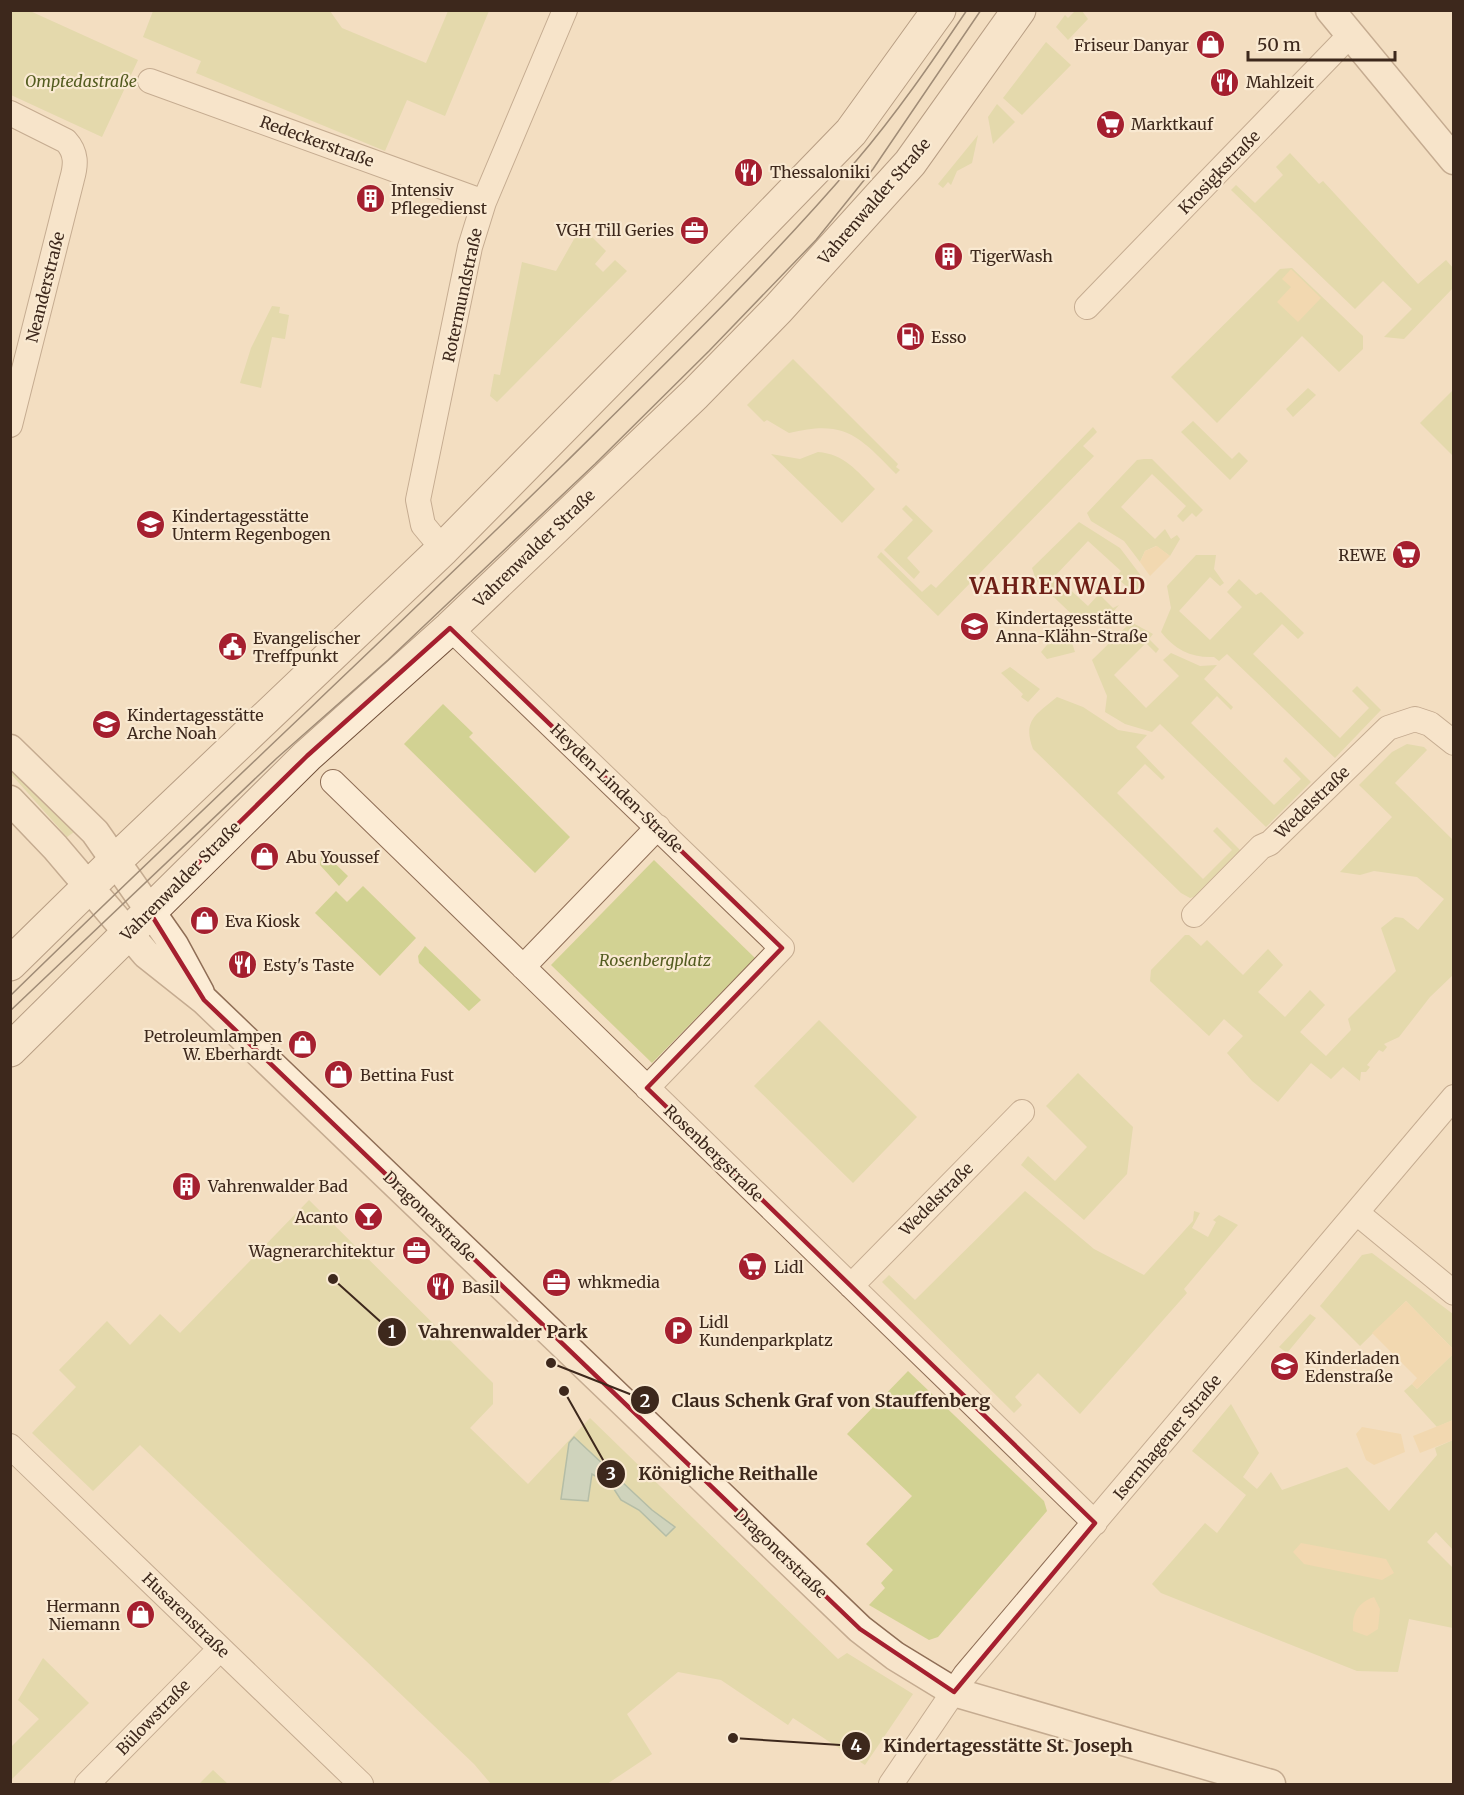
<svg xmlns="http://www.w3.org/2000/svg" width="1464" height="1795" font-family="Merriweather,serif">
	<rect width="100%" height="100%" fill="#f3dec1"/>
	<path fill="#d2d293" d="M 11,10 L 30,11 L 138,60 L 102,137 L 11,95 Z
		M 153,11 L 330,11 L 342,28 L 426,63 L 448,11 L 489,11 L 445,116 L 407,100 L 385,151 L 196,73 L 201,61 L 143,37 Z
		M 1075,11 L 1082,11 L 1088,19 L 1068,40 L 1056,27 L 1065,15 L 1068,18 Z
		M 1046,42 L 1071,65 L 1022,115 L 1003,98 Z
		M 997,104 L 1015,122 L 993,144 L 988,117 Z
		M 978,135 L 972,163 L 957,171 L 951,185 L 948,182 L 943,188 L 938,184 Z
		M 1290,153 L 1319,184 L 1323,181 L 1418,284 L 1446,260 L 1453,268 L 1453,288 L 1404,339 L 1384,337 L 1412,309 L 1383,281 L 1355,309 L 1231,190 L 1236,185 L 1255,203 L 1283,175 L 1276,167 Z
		M 582,225 L 591,229 L 588,233 L 606,251 L 595,264 L 603,272 L 615,260 L 627,271 L 497,402 L 490,396 L 494,374 L 500,375 L 522,262 L 556,271 Z
		M 1292,268 L 1363,336 L 1363,349 L 1339,372 L 1302,336 L 1217,423 L 1171,377 L 1280,269 Z
		M 272,306 L 280,307 L 279,313 L 289,315 L 285,339 L 272,337 L 261,388 L 240,383 L 251,348 Z
		M 793,359 L 898,464 L 896,467 L 900,470 L 896,474 C 859,436 845,419 789,433 L 767,420 L 764,422 L 747,405 Z
		M 1308,388 L 1316,395 L 1293,417 L 1286,409 Z
		M 1453,390 L 1453,456 L 1420,423 Z
		M 1193,421 L 1232,459 L 1239,452 L 1248,461 L 1230,480 L 1181,432 Z
		M 1093,427 L 1097,432 L 1083,446 L 1094,456 L 938,616 L 877,557 L 881,552 L 922,592 L 931,584 L 936,588 Z
		M 818,452 C 844,454 857,471 875,489 L 842,523 L 771,454 L 800,459 Z
		M 1144,459 L 1152,459 L 1203,510 L 1196,517 L 1192,513 L 1183,522 L 1177,516 L 1186,506 L 1152,474 L 1121,507 L 1155,539 L 1165,529 L 1171,539 L 1177,535 L 1180,539 L 1170,556 L 1156,546 L 1145,551 L 1140,562 L 1124,541 L 1091,521 L 1087,513 L 1137,460 Z
		M 906,505 L 933,531 L 907,558 L 920,572 L 914,579 L 884,550 L 913,520 L 902,509 Z
		M 1079,522 L 1120,548 L 1145,581 L 1135,592 L 1125,596 L 1122,592 L 1126,586 L 1116,577 L 1121,571 L 1088,541 L 1055,576 L 1088,606 L 1099,594 L 1113,608 L 1119,605 L 1101,626 L 1093,617 L 1084,626 L 1036,580 L 1032,568 Z
		M 1196,555 L 1216,555 L 1214,569 L 1224,583 L 1220,586 L 1210,577 L 1179,611 L 1210,640 L 1242,607 L 1227,592 L 1239,579 L 1256,595 L 1261,592 L 1304,633 L 1298,639 L 1282,624 L 1253,654 L 1340,738 L 1369,708 L 1352,691 L 1357,686 L 1381,710 L 1335,758 L 1227,654 L 1219,661 L 1214,657 C 1192,658 1175,650 1161,632 L 1171,608 L 1167,586 Z
		M 1131,622 L 1153,634 L 1149,639 L 1159,649 L 1156,653 L 1146,643 L 1114,675 L 1146,708 L 1179,676 L 1163,660 L 1171,653 L 1200,666 L 1217,665 L 1204,679 L 1233,707 L 1231,710 L 1217,696 L 1191,723 L 1274,805 L 1301,779 L 1283,761 L 1286,757 L 1311,782 L 1266,827 L 1160,724 L 1152,732 L 1125,724 L 1105,712 L 1107,696 L 1092,660 Z
		M 1061,628 L 1070,637 L 1075,652 L 1047,659 L 1041,652 Z
		M 1010,667 L 1040,689 L 1028,702 L 1021,697 L 1023,694 L 1001,673 Z
		M 1057,697 L 1083,707 L 1118,730 L 1147,735 L 1136,747 L 1165,777 L 1162,780 L 1145,764 L 1117,793 L 1203,879 L 1232,850 L 1213,831 L 1217,827 L 1242,852 L 1198,896 L 1190,898 L 1181,893 L 1033,749 C 1022,720 1037,714 1057,697 Z
		M 443,704 L 473,733 L 469,737 L 570,837 L 535,873 L 404,744 Z
		M 1407,744 L 1424,747 L 1427,750 L 1395,783 L 1453,840 L 1453,975 L 1430,997 L 1399,1037 L 1384,1044 L 1387,1047 L 1383,1052 L 1379,1050 L 1367,1065 L 1370,1067 L 1366,1072 L 1361,1072 L 1360,1081 L 1343,1067 L 1331,1079 L 1311,1063 L 1278,1102 L 1252,1081 L 1227,1053 L 1243,1036 L 1224,1019 L 1209,1036 L 1150,981 L 1151,970 L 1185,935 L 1189,935 L 1201,946 L 1207,940 L 1243,975 L 1268,949 L 1283,965 L 1258,992 L 1285,1017 L 1310,990 L 1325,1005 L 1300,1032 L 1326,1056 L 1351,1030 L 1348,1019 L 1396,971 L 1381,928 L 1395,917 L 1403,918 L 1418,930 L 1444,899 L 1417,877 L 1374,871 L 1360,875 L 1340,872 L 1392,817 L 1359,785 L 1392,752 Z
		M 10,764 L 77,830 L 67,837 L 11,774 Z
		M 322,851 L 348,876 L 339,886 L 320,865 Z
		M 654,860 L 755,958 L 652,1063 L 551,965 Z
		M 363,886 L 416,938 L 380,976 L 315,913 L 336,891 L 347,902 Z
		M 425,946 L 481,1000 L 469,1011 L 419,963 L 418,956 Z
		M 819,1020 L 917,1117 L 853,1183 L 754,1086 Z
		M 1078,1073 L 1133,1127 L 1127,1174 L 1084,1220 L 1021,1165 L 1028,1156 L 1055,1181 L 1087,1147 L 1046,1106 Z
		M 1025,1191 L 1094,1249 L 1144,1275 L 1193,1221 L 1194,1211 L 1200,1213 L 1192,1228 L 1208,1237 L 1216,1222 L 1213,1220 L 1219,1215 L 1238,1225 L 1184,1289 L 1187,1293 L 1080,1414 L 1038,1373 L 1015,1397 L 1022,1405 L 1014,1413 L 882,1282 L 889,1275 L 915,1300 Z
		M 309,1200 L 493,1383 L 493,1404 L 470,1428 L 528,1484 L 590,1418 L 838,1659 L 847,1653 L 913,1694 L 865,1765 L 793,1718 L 788,1725 L 721,1680 L 678,1672 L 627,1714 L 652,1754 L 607,1784 L 491,1784 L 474,1764 L 140,1445 L 93,1491 L 32,1433 L 76,1387 L 59,1370 L 107,1321 L 130,1345 L 160,1314 L 180,1333 Z
		M 1372,1253 L 1453,1314 L 1453,1349 L 1406,1301 L 1360,1346 L 1320,1306 L 1362,1255 Z
		M 1310,1314 L 1316,1318 L 1287,1353 L 1279,1347 Z
		M 1453,1354 L 1453,1420 L 1437,1427 L 1404,1391 L 1412,1384 L 1417,1389 Z
		M 908,1371 L 1044,1501 L 1047,1511 L 938,1637 L 929,1640 L 869,1605 L 885,1588 L 881,1583 L 893,1570 L 866,1544 L 912,1496 L 847,1434 Z
		M 1231,1404 L 1259,1453 L 1243,1477 L 1257,1489 L 1271,1472 L 1282,1490 L 1347,1467 L 1389,1511 L 1437,1455 L 1435,1448 L 1453,1440 L 1453,1550 L 1436,1532 L 1427,1542 L 1453,1568 L 1453,1628 L 1409,1619 L 1398,1672 L 1357,1671 L 1161,1593 L 1152,1584 L 1205,1523 L 1217,1533 L 1246,1495 L 1192,1451 Z
		M 43,1658 L 89,1703 L 11,1780 L 11,1747 L 39,1719 L 18,1700 Z
		M 213,1770 L 228,1784 L 199,1784 Z"/>
	<path fill="#f2d19b" d="M 1291,269 L 1321,298 L 1298,322 L 1277,302 L 1291,287 L 1282,279 Z
		M 1157,546 L 1170,556 L 1150,576 L 1140,562 L 1145,551 Z
		M 1406,1301 L 1453,1349 L 1453,1354 L 1417,1389 L 1412,1384 L 1417,1378 L 1372,1333 Z
		M 1453,1420 L 1453,1440 L 1420,1453 L 1413,1436 Z
		M 1362,1427 L 1401,1434 L 1405,1452 L 1374,1465 L 1366,1460 L 1356,1434 Z
		M 1301,1543 L 1386,1559 L 1394,1573 L 1382,1580 L 1304,1564 L 1293,1552 Z
		M 1374,1597 L 1380,1609 L 1378,1629 L 1367,1636 L 1353,1631 C 1352,1614 1357,1603 1374,1597 Z"/>
	<path fill="#a4c5b7" stroke="#699485" stroke-width="1.5" d="M 574,1437 L 652,1510 L 675,1527 L 666,1536 L 639,1510 L 621,1500 L 612,1486 L 592,1474 L 588,1501 L 561,1499 L 569,1443 Z"/>
	<g fill="none" stroke-linecap="round" stroke-linejoin="round">
		<defs>
			<path id="minor" d="M 150,81 L 484,202
				M 10,113 L 66,141 C 77,153 76,165 72,179 L 10,425
				M 1087,307 L 1350,35
				M 443,549 L 423,525 L 418,500 L 470,247 L 484,202 L 565,10
				M 450,628 L 782,948 L 647,1088
				M 333,782 L 1095,1523
				M 1194,915 L 1261,847 L 1270,843 L 1388,728 L 1415,719 L 1430,724 L 1454,743
				M 523,967 L 658,827
				M 1357,1213 L 1454,1293
				M 851,1286 L 1022,1112
				M 10,1446 L 361,1784
				M 87,1784 L 220,1649
				M 891,1784 L 965,1675 L 1454,1097"/>
			<path id="tertiary" d="M 1330,10 L 1454,160
				M 10,749 L 95,832 L 174,945 L 200,993
				M 10,800 L 55,847 L 146,954 L 204,1000 L 860,1629 L 895,1656 L 954,1692 L 1271,1784"/>
			<path id="secondary" d="M 10,964 L 115,861 L 443,549 L 694,294 L 851,132 L 939,10
				M 10,1050 L 307,756 L 450,628 L 695,394 L 778,309 L 910,163 L 1019,10"/>
		</defs>
		<use href="#minor" stroke="#8f6e56" stroke-width="26"/>
		<use href="#tertiary" stroke="#8f6e56" stroke-width="31"/>
		<use href="#secondary" stroke="#714f39" stroke-width="35"/>
		<use href="#minor" stroke="#fcecd5" stroke-width="24"/>
		<use href="#tertiary" stroke="#fcecd5" stroke-width="28"/>
		<use href="#secondary" stroke="#fcecd5" stroke-width="33"/>
		<path stroke="#3d281c" stroke-width="1.5" d="M 10,996 C 193,817 381,643 564,464 C 663,366 765,267 856,161 C 897,113 932,62 967,10
			M 10,1011 L 277,758 L 388,660 L 595,464 L 709,351 L 816,240 L 873,169 L 981,10"/>
	</g>
	<path d="M0 0H1464V1795H0ZM 450,628 L 782,948 L 647,1088 L 1095,1523 L 954,1692 L 860,1629 L 204,1000 L 149,911 L 307,756 Z" fill="#f3dec1" fill-opacity=".55" fill-rule="evenodd"/>
	<path fill="none" stroke="#a51f2f" stroke-width="4.5" stroke-linejoin="round" d="M 450,628 L 782,948 L 647,1088 L 1095,1523 L 954,1692 L 860,1629 L 204,1000 L 149,911 L 307,756 Z"/>
	<defs>
		<symbol id="shop-disc" viewBox="-11 -11 22 22"><circle r="9.5" fill="#a51f2f" stroke="#f9e9d1"/><path d="M-5-2.5h2.3a2.7 3.5 0 0 1 5.4 0H5L5.5 6h-11ZM-1.5-2.5h3a1.5 2.3 0 0 0-3 0Z" fill="#fff"/></symbol>
		<symbol id="restaurant-disc" viewBox="-11 -11 22 22"><circle r="9.5" fill="#a51f2f" stroke="#f9e9d1"/><path d="M-5-6h1v4h1v-4h1v4h1v-4h1v5L-1.5 .5V6h-2V.5L-5-1ZM5-6V6H3V1.5H1.5Q1.5-4 5-6Z" fill="#fff"/></symbol>
		<symbol id="supermarket-disc" viewBox="-11 -11 22 22"><circle r="9.5" fill="#a51f2f" stroke="#f9e9d1"/><path d="M-6-5.5h2.5l.6 2H6L4.5 2H-2.5L-4.4-4H-6ZM-1.5 3.2a1.3 1.3 0 1 0 .1 0ZM3 3.2a1.3 1.3 0 1 0 .1 0Z" fill="#fff"/></symbol>
		<symbol id="building-disc" viewBox="-11 -11 22 22"><circle r="9.5" fill="#a51f2f" stroke="#f9e9d1"/><path d="M-4-6H4V6H1V3H-1V6H-4ZM-2.5-4.3h1.7v1.8h-1.7ZM.8-4.3h1.7v1.8H.8ZM-2.5-1h1.7V.8h-1.7ZM.8-1h1.7V.8H.8Z" fill="#fff"/></symbol>
		<symbol id="office-disc" viewBox="-11 -11 22 22"><circle r="9.5" fill="#a51f2f" stroke="#f9e9d1"/><path d="M-6-3h4V-5.5h4V-3h4V5H-6ZM-1-4.5V-3h2v-1.5ZM-6 0V1H6V0Z" fill="#fff"/></symbol>
		<symbol id="fuel-disc" viewBox="-11 -11 22 22"><circle r="9.5" fill="#a51f2f" stroke="#f9e9d1"/><path d="M-5.5-6h7V0h2V4h1.3V-2.5L3-4.5l.8-.8L6-3V5H2.5V1h-1V6h-7ZM-4.2-4.7v3.2H.2V-4.7Z" fill="#fff"/></symbol>
		<symbol id="school-disc" viewBox="-11 -11 22 22"><circle r="9.5" fill="#a51f2f" stroke="#f9e9d1"/><path d="M0-5L7-2L0 1L-7-2ZM-4 1L0 2.5L4 1V4Q0 6-4 4Z" fill="#fff"/></symbol>
		<symbol id="civic-disc" viewBox="-11 -11 22 22"><circle r="9.5" fill="#a51f2f" stroke="#f9e9d1"/><path d="M-.6-6.5H3V-4.5H.6V-3L4-1V1h2V6H-6V1h2V-1L-.6-3ZM-1.2 2.5V6h2.4V2.5Z" fill="#fff"/></symbol>
		<symbol id="bar-disc" viewBox="-11 -11 22 22"><circle r="9.5" fill="#a51f2f" stroke="#f9e9d1"/><path d="M-6-5H6L.8 .8V4.5H3.5V6h-7V4.5H-.8V.8Z" fill="#fff"/></symbol>
		<symbol id="parking-disc" viewBox="-11 -11 22 22"><circle r="9.5" fill="#a51f2f" stroke="#f9e9d1"/><path d="M-3.5-5.5H1a3.5 3.5 0 0 1 0 7H-1V5.5H-3.5ZM-1-3.4V-.6H.8a1.4 1.4 0 0 0 0-2.8Z" fill="#fff"/></symbol>
	</defs>
	<g fill-rule="evenodd">
		<use href="#shop-disc" x="1194" y="28" width="33" height="33"/>
		<use href="#restaurant-disc" x="1208" y="66" width="33" height="33"/>
		<use href="#supermarket-disc" x="1094" y="108" width="33" height="33"/>
		<use href="#restaurant-disc" x="732" y="156" width="33" height="33"/>
		<use href="#building-disc" x="354" y="182" width="33" height="33"/>
		<use href="#office-disc" x="678" y="214" width="33" height="33"/>
		<use href="#building-disc" x="932" y="240" width="33" height="33"/>
		<use href="#fuel-disc" x="894" y="320" width="33" height="33"/>
		<use href="#school-disc" x="134" y="508" width="33" height="33"/>
		<use href="#supermarket-disc" x="1390" y="538" width="33" height="33"/>
		<use href="#school-disc" x="958" y="610" width="33" height="33"/>
		<use href="#civic-disc" x="216" y="630" width="33" height="33"/>
		<use href="#school-disc" x="90" y="708" width="33" height="33"/>
		<use href="#shop-disc" x="248" y="840" width="33" height="33"/>
		<use href="#shop-disc" x="188" y="904" width="33" height="33"/>
		<use href="#restaurant-disc" x="226" y="948" width="33" height="33"/>
		<use href="#shop-disc" x="286" y="1028" width="33" height="33"/>
		<use href="#shop-disc" x="322" y="1058" width="33" height="33"/>
		<use href="#building-disc" x="170" y="1170" width="33" height="33"/>
		<use href="#bar-disc" x="352" y="1200" width="33" height="33"/>
		<use href="#office-disc" x="400" y="1234" width="33" height="33"/>
		<use href="#supermarket-disc" x="736" y="1250" width="33" height="33"/>
		<use href="#office-disc" x="540" y="1266" width="33" height="33"/>
		<use href="#restaurant-disc" x="424" y="1270" width="33" height="33"/>
		<use href="#parking-disc" x="662" y="1314" width="33" height="33"/>
		<use href="#school-disc" x="1268" y="1350" width="33" height="33"/>
		<use href="#shop-disc" x="124" y="1598" width="33" height="33"/>
	</g>
	<g text-anchor="middle" dominant-baseline="central" stroke-width="4.5" stroke-linejoin="round" paint-order="stroke">
		<g font-size="16" fill="#3d281c" stroke="#f9e9d1" text-anchor="start">
			<text x="1189" y="45" text-anchor="end">Friseur Danyar</text>
			<text x="1246" y="82">Mahlzeit</text>
			<text x="1131" y="124">Marktkauf</text>
			<text x="770" y="172">Thessaloniki</text>
			<text x="391" y="190">Intensiv<tspan x="391" dy="18">Pflegedienst</tspan></text>
			<text x="674" y="230" text-anchor="end">VGH Till Geries</text>
			<text x="970" y="256">TigerWash</text>
			<text x="931" y="337">Esso</text>
			<text x="172" y="516">Kindertagesstätte<tspan x="172" dy="18">Unterm Regenbogen</tspan></text>
			<text x="1386" y="555" text-anchor="end">REWE</text>
			<text x="996" y="618">Kindertagesstätte<tspan x="996" dy="18">Anna-Klähn-Straße</tspan></text>
			<text x="253" y="638">Evangelischer<tspan x="253" dy="18">Treffpunkt</tspan></text>
			<text x="127" y="715">Kindertagesstätte<tspan x="127" dy="18">Arche Noah</tspan></text>
			<text x="286" y="857">Abu Youssef</text>
			<text x="225" y="921">Eva Kiosk</text>
			<text x="263" y="965">Esty's Taste</text>
			<text x="282" y="1036" text-anchor="end">Petroleumlampen<tspan x="282" dy="18">W. Eberhardt</tspan></text>
			<text x="360" y="1075">Bettina Fust</text>
			<text x="208" y="1186">Vahrenwalder Bad</text>
			<text x="348" y="1217" text-anchor="end">Acanto</text>
			<text x="395" y="1251" text-anchor="end">Wagnerarchitektur</text>
			<text x="774" y="1267">Lidl</text>
			<text x="578" y="1282">whkmedia</text>
			<text x="462" y="1287">Basil</text>
			<text x="699" y="1322">Lidl<tspan x="699" dy="18">Kundenparkplatz</tspan></text>
			<text x="1305" y="1358">Kinderladen<tspan x="1305" dy="18">Edenstraße</tspan></text>
			<text x="120" y="1606" text-anchor="end">Hermann<tspan x="120" dy="18">Niemann</tspan></text>
		</g>
		<g font-size="16" font-style="italic" fill="#535c20" stroke="#f9e9d1">
			<text x="81" y="81">Omptedastraße</text>
			<text x="655" y="960">Rosenbergplatz</text>
		</g>
		<g font-size="16" fill="#3d281c" stroke="#f9e9d1">
			<text transform="translate(317 141) rotate(20)">Redeckerstraße</text>
			<text transform="translate(1219 172) rotate(-46)">Krosigkstraße</text>
			<text transform="translate(874 201) rotate(-49)">Vahrenwalder Straße</text>
			<text transform="translate(45 287) rotate(-76)">Neanderstraße</text>
			<text transform="translate(462 295) rotate(-78)">Rotermundstraße</text>
			<text transform="translate(534 548) rotate(-44)">Vahrenwalder Straße</text>
			<text transform="translate(617 788) rotate(44)">Heyden-Linden-Straße</text>
			<text transform="translate(1312 802) rotate(-44)">Wedelstraße</text>
			<text transform="translate(180 881) rotate(-45)">Vahrenwalder Straße</text>
			<text transform="translate(714 1153) rotate(44)">Rosenbergstraße</text>
			<text transform="translate(936 1199) rotate(-45)">Wedelstraße</text>
			<text transform="translate(430 1216) rotate(44)">Dragonerstraße</text>
			<text transform="translate(1167 1437) rotate(-50)">Isernhagener Straße</text>
			<text transform="translate(781 1553) rotate(44)">Dragonerstraße</text>
			<text transform="translate(186 1615) rotate(44)">Husarenstraße</text>
			<text transform="translate(153 1717) rotate(-46)">Bülowstraße</text>
		</g>
		<g font-size="22" font-weight="bold" letter-spacing="1.5" fill="#6e1f16" stroke="#f9e9d1">
			<text x="1058" y="586">VAHRENWALD</text>
		</g>
	</g>
	<path fill="none" stroke="#3d281c" stroke-width="2" d="M333 1279L392 1332M551 1363L645 1400M564 1391L611 1474M733 1738L856 1746"/>
	<g fill="#3d281c" stroke="#f9e9d1" stroke-width="2">
		<circle cx="333" cy="1279" r="6"/>
		<circle cx="551" cy="1363" r="6"/>
		<circle cx="564" cy="1391" r="6"/>
		<circle cx="733" cy="1738" r="6"/>
		<circle cx="392" cy="1332" r="15"/>
		<circle cx="645" cy="1400" r="15"/>
		<circle cx="611" cy="1474" r="15"/>
		<circle cx="856" cy="1746" r="15"/>
	</g>
	<g font-size="18" text-anchor="middle" font-weight="bold" fill="#fff">
		<text x="392" y="1338">1</text>
		<text x="645" y="1407">2</text>
		<text x="611" y="1480">3</text>
		<text x="856" y="1752">4</text>
	</g>
	<g font-size="18" text-anchor="middle" font-weight="bold" fill="#3d281c" stroke="#f9e9d1" stroke-width="4.5" stroke-linejoin="round" paint-order="stroke">
		<text x="503" y="1338">Vahrenwalder Park</text>
		<text x="831" y="1407">Claus Schenk Graf von Stauffenberg</text>
		<text x="728" y="1480">Königliche Reithalle</text>
		<text x="1008" y="1752">Kindertagesstätte St. Joseph</text>
	</g>
	<rect width="1464" height="1795" fill="none" stroke="#3d281c" stroke-width="24"/>
	<path d="M1248 51v9h147v-9" fill="none" stroke="#3d281c" stroke-width="3"/>
	<text x="1257" y="51" font-size="18" fill="#3d281c" stroke="#f9e9d1" stroke-width="4.5" paint-order="stroke">50 m</text>
</svg>
